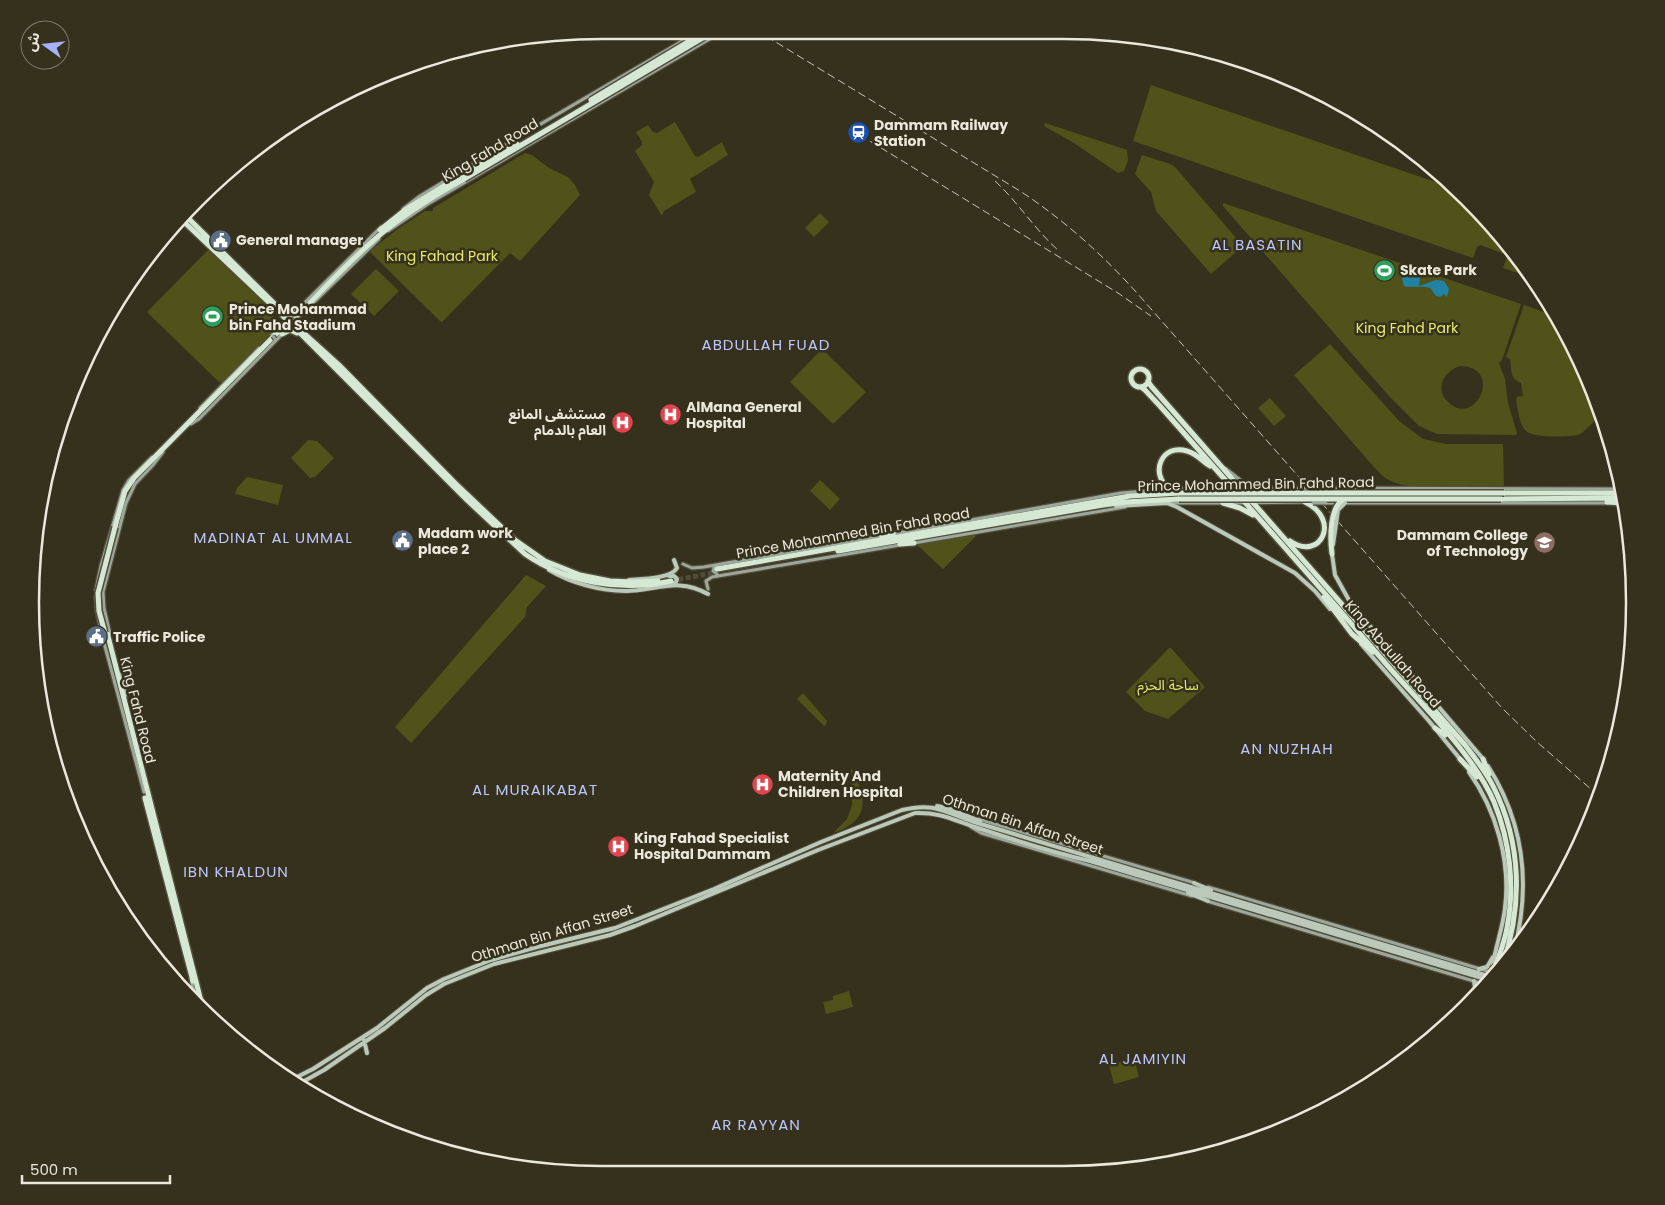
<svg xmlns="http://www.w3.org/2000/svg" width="1665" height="1205" font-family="Poppins,'Noto Sans Arabic',sans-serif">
	<rect width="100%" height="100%" fill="#36311d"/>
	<path fill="#51521a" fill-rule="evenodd" d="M 1151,85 L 1456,189 L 1517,254 L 1531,277 L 1503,268 L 1507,257 L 1505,254 L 1480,245 L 1477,247 L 1473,258 L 1133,141 Z
		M 675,122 L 695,156 L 698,157 L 722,142 L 728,155 L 690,179 L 696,192 L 664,211 L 662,216 L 649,195 L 654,182 L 635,151 L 642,145 L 642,142 L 636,132 L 648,125 L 653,132 L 657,133 Z
		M 1045,123 L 1127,150 L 1128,160 L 1124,171 L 1118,173 L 1074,143 L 1044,126 Z
		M 525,153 L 532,155 L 549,168 L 568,177 L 575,185 L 580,195 L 520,261 L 510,253 L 442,322 L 440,321 L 371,253 L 371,250 L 399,228 L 425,211 L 433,211 L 433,208 Z
		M 1142,155 L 1170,164 L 1175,167 L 1243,246 L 1211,274 L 1156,211 L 1151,192 L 1135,174 Z
		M 1223,203 L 1521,304 L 1502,360 L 1499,363 L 1505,379 L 1508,403 L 1517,433 L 1516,435 L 1437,434 L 1419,426 L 1388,395 L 1223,206 ZM 1460,366 C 1505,367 1475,429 1448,402 C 1434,389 1444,371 1460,366 Z
		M 820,213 L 829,222 L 814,237 L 805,228 Z
		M 209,249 L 269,308 L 267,311 L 279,322 L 280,325 L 223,383 L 219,382 L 147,312 Z
		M 376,269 L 399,291 L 374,316 L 351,294 Z
		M 1524,305 L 1555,316 L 1576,349 L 1601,415 L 1583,432 L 1578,435 C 1568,437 1533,438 1526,431 C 1519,424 1518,409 1516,400 L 1517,397 L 1523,396 L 1521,383 C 1509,378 1512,369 1510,359 L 1506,357 Z
		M 1330,344 L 1399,421 L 1423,439 L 1446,444 L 1503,444 L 1504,487 C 1475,487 1410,493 1387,479 C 1382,476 1377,470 1373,466 L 1294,375 Z
		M 822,349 L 866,392 L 833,424 L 790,382 Z
		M 1270,398 L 1286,416 L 1274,426 L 1258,408 Z
		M 308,440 L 317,441 L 334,458 L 315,477 L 310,478 L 291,458 Z
		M 247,477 L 283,485 L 278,505 L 235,494 L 237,488 Z
		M 820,480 L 840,499 L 830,510 L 810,491 Z
		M 974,533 L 976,536 L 943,569 L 915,543 Z
		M 526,575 L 546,586 L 527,607 L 525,617 L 411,743 L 395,727 Z
		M 1169,648 L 1171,648 L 1205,687 L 1168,719 L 1145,711 L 1126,692 Z
		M 802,694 L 804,694 L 827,721 L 826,725 L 824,726 L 797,699 Z
		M 851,769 L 856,772 C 857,780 860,788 862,796 C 866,817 850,828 833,833 L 847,819 L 852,805 Z
		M 849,991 L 853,1007 L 826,1014 L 823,1002 L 833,1000 L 833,996 Z
		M 1134,1058 L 1139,1077 L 1114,1084 L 1109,1065 Z"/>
	<path fill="#2083a4" d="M 1406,269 L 1409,270 L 1410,276 L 1416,275 L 1420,278 L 1419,286 L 1436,280 L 1444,281 L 1449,289 L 1447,297 L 1444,294 L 1440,297 L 1436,296 C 1434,294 1433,291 1431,289 C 1429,285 1410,288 1404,286 L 1402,279 Z"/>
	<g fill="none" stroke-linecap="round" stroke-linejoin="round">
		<path stroke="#514c3a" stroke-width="5" stroke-dasharray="5 2.5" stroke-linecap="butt" d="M 671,581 L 717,572"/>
		<defs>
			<path id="secondary" d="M 403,209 L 420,196 L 471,165 L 701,30
				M 388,231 L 428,204 L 725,30
				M 307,309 L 379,239
				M 272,335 L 381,227
				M 200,408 L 259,348
				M 191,424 L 199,419 L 299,317
				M 1225,468 L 1244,483 L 1258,487
				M 1315,488 L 1621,489
				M 1168,503 L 1224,503
				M 1230,503 L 1306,502
				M 1326,503 L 1338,503
				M 1344,503 L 1608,503
				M 892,534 L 1121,493 L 1183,488 L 1302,488
				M 914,543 L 1125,507
				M 683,564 L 692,568 L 704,567 L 883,536
				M 717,574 L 713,571 L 714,568 L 718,566
				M 708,589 L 706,581 L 712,577 L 900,545
				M 96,590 L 101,566 L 123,490 L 129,480 L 152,457
				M 96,597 L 97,611 L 102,635 L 144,792
				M 110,634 L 104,608 L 103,592 L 126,503 L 135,484 L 153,465 L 163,452
				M 120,674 L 126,695
				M 978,819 L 1195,883
				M 971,827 L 981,833 L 1192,896
				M 1208,887 L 1497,974
				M 1207,901 L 1487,985
				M 191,979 L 196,1001"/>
			<path id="primary" d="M 1116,506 L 1167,503 L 1177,507 L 1295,573 L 1315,591 L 1330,609
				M 1332,554 L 1335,575 L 1350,602 L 1404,667
				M 549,570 C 571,583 600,591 626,591 C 658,590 678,577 708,594
				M 669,576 L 674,576 L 677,579 L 676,582 L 671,585
				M 629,580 C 641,579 671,579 677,568 L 674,560
				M 1361,644 L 1429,721 L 1461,760
				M 1409,672 L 1484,760
				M 1488,766 C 1524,823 1531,886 1514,951
				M 1469,772 C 1496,810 1511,861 1505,908 C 1503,927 1496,945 1493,964 L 1501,969
				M 937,806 L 948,808 L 980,821
				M 1194,883 L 1211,890
				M 1188,893 L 1208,901
				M 1479,969 L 1487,967 L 1493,957
				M 1474,998 L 1479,990 L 1484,989
				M 1470,1001 L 1475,988 L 1474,981
				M 364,1040 L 367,1053
				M 291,1080 L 313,1069 L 377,1028 L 427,988 L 444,979 L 491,960 L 537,947 L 615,928 L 714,889 L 821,842 L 902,810 C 935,802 944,812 974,822 L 1495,978
				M 297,1085 L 324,1070 L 385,1028 L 426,995 L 444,984 L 494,964 L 610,935 L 635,926 L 818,850 L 915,813 C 941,812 953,820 978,828 C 1014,840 1052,852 1090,861 L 1492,981"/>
			<path id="motorway" d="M 184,214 L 307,336 L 339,365 L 456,484 L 515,540 L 545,561 L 580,575 L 610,581 L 633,582 L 658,581
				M 180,218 L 277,310 L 467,500 L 525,554 C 567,583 622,592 671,581
				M 380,230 L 405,210 L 460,176
				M 284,310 L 288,313 L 297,310
				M 296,317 C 325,288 354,255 387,229 C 411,210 437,194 464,179
				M 282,334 L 290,330 L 297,333
				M1131 378a9 9 0 1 1 18 0a9 9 0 1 1-18 0Z
				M 1148,381 L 1151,386 L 1465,745 C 1475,758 1486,772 1493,786 C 1522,843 1523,907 1502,966
				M 1141,387 L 1145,390 L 1160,406 C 1236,492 1312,578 1387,665 C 1421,704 1474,755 1494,802 C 1510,841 1515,886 1507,928 C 1505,940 1500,953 1496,965
				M 1169,489 C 1149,473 1162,443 1187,451 C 1196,453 1202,461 1210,466
				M 1504,493 L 1622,493
				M 1501,499 L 1623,498
				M 1607,502 L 1623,503
				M 1223,503 L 1240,508 L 1253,515
				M 115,527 L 125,491 L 134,478 L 284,326
				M 882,537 L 893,534
				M 1290,541 C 1320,562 1342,520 1305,502
				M 900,544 L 914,543
				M 838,551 L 1103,505 L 1126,502 L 1179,499
				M 717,569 L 1095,502 L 1130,496 L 1179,493
				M 1324,597 L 1352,634 L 1373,652
				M 107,632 L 203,1009
				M 1401,666 L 1410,674
				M 1435,728 L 1445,735
				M 1460,759 L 1477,777
				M 1483,759 L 1489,774
				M 145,798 L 193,981"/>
		</defs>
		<use href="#secondary" stroke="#534e3b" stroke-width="5.5"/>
		<use href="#primary" stroke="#534e3b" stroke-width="6"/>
		<use href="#motorway" stroke="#534e3b" stroke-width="8"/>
		<use href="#secondary" stroke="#9ca89c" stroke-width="3"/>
		<use href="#primary" stroke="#bac9b9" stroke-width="4"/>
		<use href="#motorway" stroke="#d5e8d4" stroke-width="5"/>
		<path stroke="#c9c5b8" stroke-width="1" stroke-dasharray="8 4" stroke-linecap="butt" d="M 756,30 L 1020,191 C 1064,220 1102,254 1137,293 L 1502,708 L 1537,742 L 1600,797
			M 860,135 L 1118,293 L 1151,316
			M 995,181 C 1018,202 1035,230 1059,251"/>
		<defs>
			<path id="secondary-bridge" d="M 305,304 L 307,307
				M 273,336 L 275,339
				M 1302,488 L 1315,488
				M 1313,503 L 1326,503"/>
			<path id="primary-bridge" d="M 1333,545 L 1338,510 L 1345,503"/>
			<path id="motorway-bridge" d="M 591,100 L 708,30
				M 460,176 L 517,144
				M 464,179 L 716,30
				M 1179,493 L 1504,493
				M 1179,499 L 1501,499
				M 1332,554 C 1330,540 1329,507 1344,499
				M 105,633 L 99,611 L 98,593 L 115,527
				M 1501,969 L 1502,966
				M 1487,985 L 1496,965"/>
		</defs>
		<use href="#secondary-bridge" stroke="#534e3b" stroke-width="5.5" stroke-linecap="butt"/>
		<use href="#primary-bridge" stroke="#534e3b" stroke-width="6" stroke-linecap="butt"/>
		<use href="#motorway-bridge" stroke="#534e3b" stroke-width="8" stroke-linecap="butt"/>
		<use href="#secondary-bridge" stroke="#9ca89c" stroke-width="3"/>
		<use href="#primary-bridge" stroke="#bac9b9" stroke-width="4"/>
		<use href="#motorway-bridge" stroke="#d5e8d4" stroke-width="5"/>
	</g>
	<defs>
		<symbol id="station-disc" viewBox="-11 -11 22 22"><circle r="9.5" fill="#1a4fb4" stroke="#36311d"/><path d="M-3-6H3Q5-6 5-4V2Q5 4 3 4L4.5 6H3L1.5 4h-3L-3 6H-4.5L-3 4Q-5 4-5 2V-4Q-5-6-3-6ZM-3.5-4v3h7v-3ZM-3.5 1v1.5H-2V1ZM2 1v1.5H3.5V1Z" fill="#fff"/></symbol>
		<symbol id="civic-disc" viewBox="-11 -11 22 22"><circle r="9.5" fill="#5c6f8a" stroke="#36311d"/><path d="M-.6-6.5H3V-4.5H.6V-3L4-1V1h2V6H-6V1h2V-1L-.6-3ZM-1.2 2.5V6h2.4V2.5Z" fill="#fff"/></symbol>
		<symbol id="stadium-disc" viewBox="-11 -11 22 22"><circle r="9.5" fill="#2e9e5b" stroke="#36311d"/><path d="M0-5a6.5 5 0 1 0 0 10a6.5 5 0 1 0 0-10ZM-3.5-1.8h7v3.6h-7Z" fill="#fff"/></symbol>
		<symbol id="hospital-disc" viewBox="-11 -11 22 22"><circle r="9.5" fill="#e0444e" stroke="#36311d"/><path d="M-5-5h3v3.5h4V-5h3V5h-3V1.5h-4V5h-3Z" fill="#fff"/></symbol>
		<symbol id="school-disc" viewBox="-11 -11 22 22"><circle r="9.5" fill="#8d6e63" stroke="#36311d"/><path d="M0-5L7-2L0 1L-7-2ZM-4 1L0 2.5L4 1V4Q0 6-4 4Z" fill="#fff"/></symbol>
	</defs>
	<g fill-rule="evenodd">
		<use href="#station-disc" x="846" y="120" width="25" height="25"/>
		<use href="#civic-disc" x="208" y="228" width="25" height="25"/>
		<use href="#stadium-disc" x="1372" y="258" width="25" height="25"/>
		<use href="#stadium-disc" x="200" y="304" width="25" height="25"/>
		<use href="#hospital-disc" x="658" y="402" width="25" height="25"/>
		<use href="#hospital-disc" x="610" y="410" width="25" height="25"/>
		<use href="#civic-disc" x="390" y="528" width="25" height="25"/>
		<use href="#school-disc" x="1532" y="530" width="25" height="25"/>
		<use href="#civic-disc" x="84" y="624" width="25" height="25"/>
		<use href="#hospital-disc" x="750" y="772" width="25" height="25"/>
		<use href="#hospital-disc" x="606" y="834" width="25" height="25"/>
	</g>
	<g text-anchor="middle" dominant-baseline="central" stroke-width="5" stroke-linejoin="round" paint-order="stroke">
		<g font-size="14" font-weight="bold" fill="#eae7db" stroke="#36311d" text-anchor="start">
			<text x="874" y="125">Dammam Railway<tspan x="874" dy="16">Station</tspan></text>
			<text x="236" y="240">General manager</text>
			<text x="1400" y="270">Skate Park</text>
			<text x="229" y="309">Prince Mohammad<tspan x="229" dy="16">bin Fahd Stadium</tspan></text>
			<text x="686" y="407">AlMana General<tspan x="686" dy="16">Hospital</tspan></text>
			<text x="606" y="414" text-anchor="end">مستشفى المانع<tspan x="606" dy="16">العام بالدمام</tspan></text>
			<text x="418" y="533">Madam work<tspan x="418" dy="16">place 2</tspan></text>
			<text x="1528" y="535" text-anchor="end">Dammam College<tspan x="1528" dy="16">of Technology</tspan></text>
			<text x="113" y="637">Traffic Police</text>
			<text x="778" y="776">Maternity And<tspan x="778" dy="16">Children Hospital</tspan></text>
			<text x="634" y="838">King Fahad Specialist<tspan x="634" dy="16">Hospital Dammam</tspan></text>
		</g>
		<g font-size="14" fill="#eae7db" stroke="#36311d">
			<text transform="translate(490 150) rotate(-31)">King Fahd Road</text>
			<text transform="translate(1256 484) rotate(-1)">Prince Mohammed Bin Fahd Road</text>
			<text transform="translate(853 533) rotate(-10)">Prince Mohammed Bin Fahd Road</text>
			<text transform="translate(1393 654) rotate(49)">King Abdullah Road</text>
			<text transform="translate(138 710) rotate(76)">King Fahd Road</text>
			<text transform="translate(1023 824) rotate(18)">Othman Bin Affan Street</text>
			<text transform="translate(552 933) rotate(-17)">Othman Bin Affan Street</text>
		</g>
		<g font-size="14" fill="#e8eb66" stroke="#36311d">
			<text x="442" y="256">King Fahad Park</text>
			<text x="1407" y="328">King Fahd Park</text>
			<text x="1168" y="685">ساحة الحزم</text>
		</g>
		<g font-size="15" letter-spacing="1" fill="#bbc6fe" stroke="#36311d">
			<text x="1257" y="244">AL BASATIN</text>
			<text x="766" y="344">ABDULLAH FUAD</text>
			<text x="273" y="537">MADINAT AL UMMAL</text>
			<text x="1287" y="748">AN NUZHAH</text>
			<text x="535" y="789">AL MURAIKABAT</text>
			<text x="236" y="871">IBN KHALDUN</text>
			<text x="1143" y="1058">AL JAMIYIN</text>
			<text x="756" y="1124">AR RAYYAN</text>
		</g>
	</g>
	<path d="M0 0H1665V1205H0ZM602 39H1063A563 563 0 0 1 1626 602V603A563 563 0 0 1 1063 1166H602A563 563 0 0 1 39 603V602A563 563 0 0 1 602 39Z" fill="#36311d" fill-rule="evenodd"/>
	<path fill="none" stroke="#eae7db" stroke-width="2.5" d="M602 39H1063A563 563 0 0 1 1626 602V603A563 563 0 0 1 1063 1166H602A563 563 0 0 1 39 603V602A563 563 0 0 1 602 39Z"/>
	<g transform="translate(45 45) rotate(285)"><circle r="24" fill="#36311d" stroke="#7e7a69"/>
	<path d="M0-4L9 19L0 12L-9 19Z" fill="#a4b1fc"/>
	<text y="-8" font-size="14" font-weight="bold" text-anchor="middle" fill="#eae7db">ش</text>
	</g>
	<path d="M22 1175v8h148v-8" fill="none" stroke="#eae7db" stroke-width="2.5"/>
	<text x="30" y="1175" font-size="15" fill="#eae7db" stroke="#36311d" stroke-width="4" paint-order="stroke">500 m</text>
</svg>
